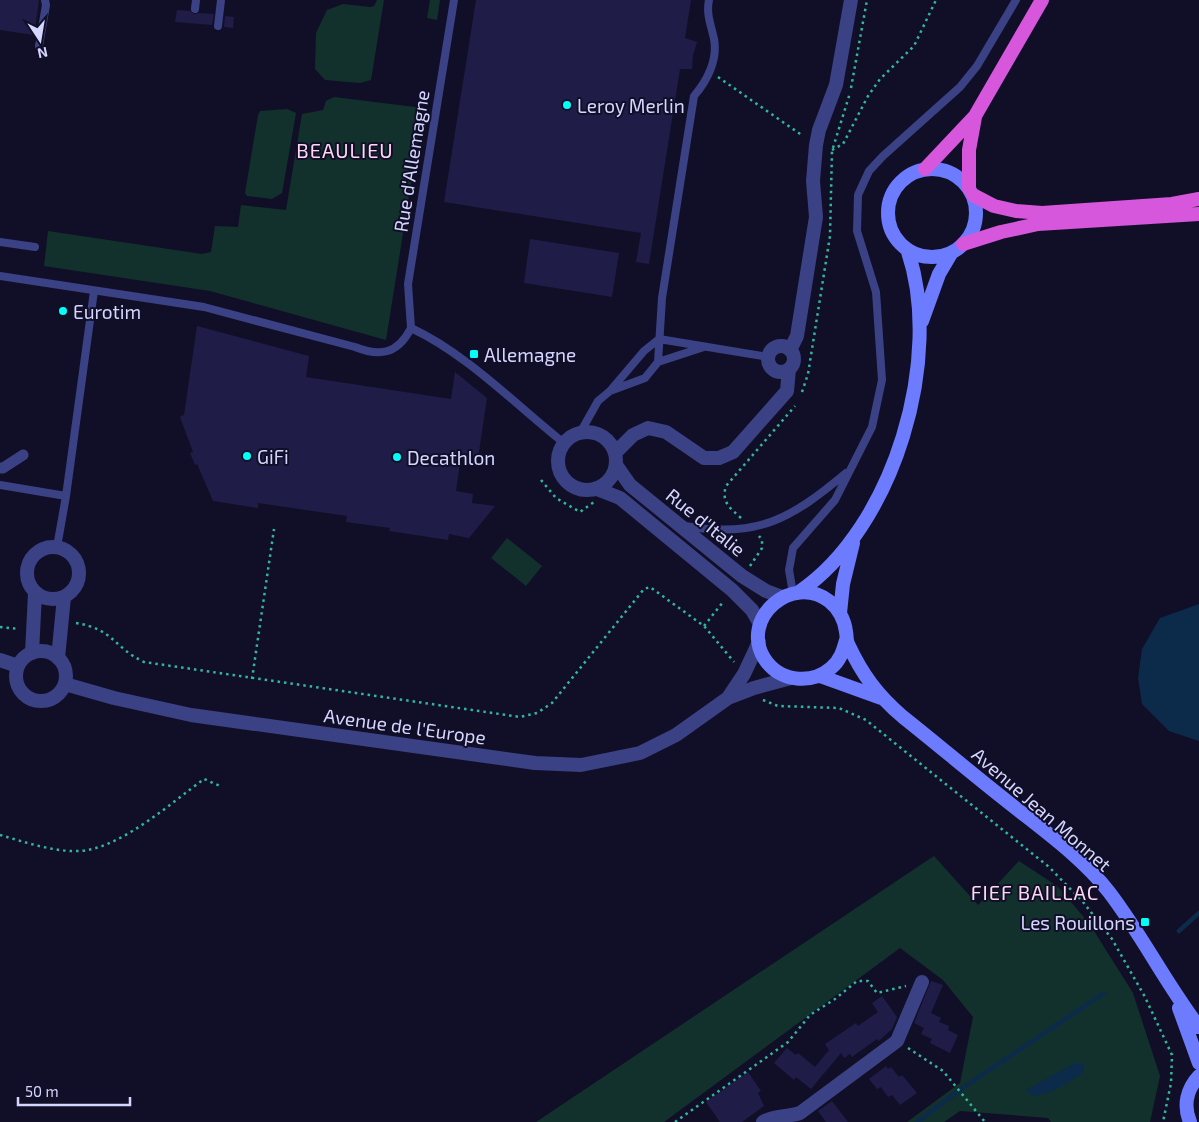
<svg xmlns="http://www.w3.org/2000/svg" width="1199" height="1122" font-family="'Exo 2',sans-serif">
	<rect width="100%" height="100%" fill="#110f27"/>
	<path fill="#12312c" d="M 377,0 L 384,0 L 371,80 L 360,83 L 325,80 L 315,69 L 316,33 L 327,10 L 343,4 L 370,7 L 374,6 Z
		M 430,0 L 440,0 L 437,20 L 427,18 Z
		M 334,97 L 423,108 L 386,340 L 210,291 L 44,266 L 48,231 L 202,254 L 211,252 L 215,226 L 238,227 L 241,205 L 286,210 L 302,114 L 323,110 L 326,101 Z
		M 287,109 L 296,113 L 282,193 L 272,199 L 247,196 L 245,193 L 258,115 L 260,111 Z
		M 507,538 L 542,566 L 526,586 L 491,558 Z
		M 934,856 L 978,905 L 1019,861 L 1057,886 L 1089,923 L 1133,993 L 1160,1076 L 1150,1122 L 1051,1122 L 1048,1118 L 960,1111 L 944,1122 L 907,1122 L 960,1083 L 973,1017 L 943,980 L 900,948 L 664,1122 L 536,1122 Z"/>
	<path fill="#0c2a49" d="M 1199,604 L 1199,741 L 1169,731 L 1142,704 L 1138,678 L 1142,649 L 1160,618 Z
		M 1075,1063 L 1082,1063 L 1084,1068 L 1083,1073 C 1067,1083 1051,1095 1032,1096 L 1026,1090 Z"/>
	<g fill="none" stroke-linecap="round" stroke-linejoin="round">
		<path stroke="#0c2a49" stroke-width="4.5" d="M 1179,931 L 1199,913
			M 917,1122 L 964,1087 L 1104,993"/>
	</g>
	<path fill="#1f1c48" d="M 0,0 L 39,0 L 34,35 L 0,30 Z
		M 476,0 L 691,0 L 685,38 L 697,42 L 693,55 L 692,69 L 680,69 L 649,264 L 636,262 L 641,233 L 444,202 Z
		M 177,10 L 190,11 L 194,14 L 199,13 L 214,14 L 212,25 L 175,22 Z
		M 225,16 L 234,17 L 233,28 L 224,27 Z
		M 530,239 L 619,253 L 612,297 L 524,283 Z
		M 197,326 L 309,356 L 306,377 L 451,399 L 455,372 L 487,398 L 478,458 L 461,456 L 456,491 L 473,494 L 472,503 L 495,506 L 469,538 L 449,534 L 448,540 L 389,531 L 390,528 L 346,522 L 347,516 L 258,503 L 258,508 L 213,501 L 197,464 L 195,465 L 190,453 L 193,452 L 180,417 L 184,415 Z
		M 931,981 L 943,985 L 931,1013 L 941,1018 L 939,1022 L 949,1026 L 948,1030 L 958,1035 L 950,1053 L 930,1043 L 932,1039 L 921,1034 L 924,1028 L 914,1023 Z
		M 882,996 L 897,1017 L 892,1029 L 879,1041 L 877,1039 L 852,1057 L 850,1054 L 844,1058 L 841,1053 L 811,1089 L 796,1077 L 794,1080 L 774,1063 L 787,1048 L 796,1055 L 798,1053 L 815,1067 L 829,1050 L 825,1044 L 856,1023 L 858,1026 L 878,1012 L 872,1003 Z
		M 886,1066 L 888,1069 L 891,1067 L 899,1077 L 902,1075 L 917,1093 L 900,1105 L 892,1095 L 888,1097 L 881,1087 L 877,1089 L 869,1079 Z
		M 748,1072 L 761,1091 L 758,1093 L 764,1106 L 742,1122 L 720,1122 L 706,1102 Z
		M 832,1101 L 848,1122 L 826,1122 L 818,1111 Z"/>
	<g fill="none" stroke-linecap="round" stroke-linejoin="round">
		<path stroke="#30b89f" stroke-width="2.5" stroke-dasharray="2.5 4" stroke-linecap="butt" d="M 718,77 L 803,136
			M 851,88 L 867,0
			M 832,150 L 843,144 L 868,96 L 880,79 L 914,46 L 936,0
			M 802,392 L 808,374 L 830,236 L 832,151 L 850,93
			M 541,480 L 556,498 L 580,512 L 594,502
			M 741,518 C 730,508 721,502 726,486 L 795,406
			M 750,566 L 762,548 L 762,540 L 759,536
			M 76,623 C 114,629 114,648 144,662 L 520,717 L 537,713 L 552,703 L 644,589 L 650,587 L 704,626 L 734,662
			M 704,626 L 723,602
			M 0,627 L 19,629
			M 252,679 L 274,529
			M 763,700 L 778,706 L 839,708 L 866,720 L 1049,867 L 1083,902 L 1112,939 L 1145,997 L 1172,1055 L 1171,1083 L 1163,1122
			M 0,835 C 25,842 53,852 79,851 C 120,849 171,803 204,779 L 220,786
			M 908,1048 L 943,1071 L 985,1122
			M 675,1122 L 788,1042 L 810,1015 L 835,999 L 857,981 L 868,981 L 877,993 L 906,986"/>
		<path stroke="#3b4185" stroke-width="8" d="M 195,9 L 196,0
			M 218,26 L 221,0
			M 39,46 L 46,5 L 45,0
			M 0,242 L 35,247
			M 0,276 L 204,307 L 355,347 C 380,357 398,354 411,328
			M 411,328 L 408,284 L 454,0
			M 411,328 C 467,354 516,405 564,443
			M 658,362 L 704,347
			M 610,391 L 645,378 L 658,362 L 662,298 L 694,96 C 707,81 718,60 714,39 C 711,25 706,14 709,0
			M 580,433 L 598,401 L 610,391 L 644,351 L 659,339 L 769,357
			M 0,485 L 66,496
			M 685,526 C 758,539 792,518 846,473
			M 57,547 L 66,496 L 94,291
			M 793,593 L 789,570 L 793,548 L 835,500 L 872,427 L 882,380 L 876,292 L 857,231 L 858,195 L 869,171 L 883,156 L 960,87 L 977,66 L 1016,0"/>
		<path stroke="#3b4185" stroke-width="11" d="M 0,468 L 3,468 L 23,455"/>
		<path stroke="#3b4185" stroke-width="14" d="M27 573a26 26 0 1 1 52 0a26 26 0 1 1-52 0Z
			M 32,653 L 35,593
			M 58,658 L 64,597
			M 763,1122 C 771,1116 788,1117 800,1113 L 897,1041 L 922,982"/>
		<path stroke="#3b4185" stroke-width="14" d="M768 359a13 13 0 1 1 26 0a13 13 0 1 1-26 0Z
			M 790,350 L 797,336 L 816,217 L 813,181 L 816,145 L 819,130 L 836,85 L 851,0
			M558 461a29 29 0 1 1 58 0a29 29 0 1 1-58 0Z
			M 615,453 L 633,435 L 648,428 L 666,432 L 704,458 L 719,458 L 733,452 L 787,391 L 789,369
			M 616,465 L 630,485 L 742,576 L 766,591 L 782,597
			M 597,489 L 620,498 L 732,590 L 752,610 L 760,624
			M16 676a25 25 0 1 1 50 0a25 25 0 1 1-50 0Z
			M 0,660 L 18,666
			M 65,684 L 114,698 L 191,715 L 535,763 L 581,765 L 640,753 L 676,735 L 728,698 L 754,688 L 791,678
			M 728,698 L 744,674 L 759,642"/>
		<path stroke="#6d7bfe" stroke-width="14" d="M888 213a44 44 0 1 1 88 0a44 44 0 1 1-88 0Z
			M 922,321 L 939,274 L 952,252
			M 799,592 C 894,528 945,356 907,249
			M 840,613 L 843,584 L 853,543
			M 846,640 C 843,651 840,661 831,668 C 811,685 779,682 764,658 C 740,618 792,573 829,601 C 838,608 845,620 846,632 C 847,636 846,639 848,644 C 862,674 877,695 903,717 C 937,744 970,772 1003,798 C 1039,827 1081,856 1109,892 C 1142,935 1166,984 1199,1027
			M 820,676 L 881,698
			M 1179,1008 L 1199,1063
			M 1190,1122 C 1183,1105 1187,1089 1199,1076"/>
		<path stroke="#d657dc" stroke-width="14" d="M 925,169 L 975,116 L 1042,0
			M 969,188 L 969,150 L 975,117
			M 973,195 L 994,206 L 1016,211 L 1042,213 L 1172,204 L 1199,199
			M 963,244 L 1001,232 L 1038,224 L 1199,214"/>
	</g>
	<g fill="#02fef8" stroke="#110f27" stroke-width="2">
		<circle cx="567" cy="105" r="5"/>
		<circle cx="63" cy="311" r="5"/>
		<rect x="469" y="349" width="10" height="10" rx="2.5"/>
		<circle cx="247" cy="456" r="5"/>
		<circle cx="397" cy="457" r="5"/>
		<rect x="1140" y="917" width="10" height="10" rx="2.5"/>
	</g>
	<g text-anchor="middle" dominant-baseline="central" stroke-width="4" stroke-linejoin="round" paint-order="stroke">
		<g font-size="19" fill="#d5d6ff" stroke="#110f27" text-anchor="start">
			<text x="577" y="105">Leroy Merlin</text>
			<text x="73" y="311">Eurotim</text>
			<text x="484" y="354">Allemagne</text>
			<text x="257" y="456">GiFi</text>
			<text x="407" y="457">Decathlon</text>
			<text x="1135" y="922" text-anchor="end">Les Rouillons</text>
		</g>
		<g font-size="19" fill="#d5d6ff" stroke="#110f27">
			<text transform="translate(411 161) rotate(-81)">Rue d'Allemagne</text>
			<text transform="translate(706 522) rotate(39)">Rue d'Italie</text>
			<text transform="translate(405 726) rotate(8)">Avenue de l'Europe</text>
			<text transform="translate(1042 809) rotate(41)">Avenue Jean Monnet</text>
		</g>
		<g font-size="20" letter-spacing="1" fill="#ffd7f5" stroke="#110f27">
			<text x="345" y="150">BEAULIEU</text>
			<text x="1035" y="892">FIEF BAILLAC</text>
		</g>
	</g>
	<g transform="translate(40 40) rotate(168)" stroke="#110f27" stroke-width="4" paint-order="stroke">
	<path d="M0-4L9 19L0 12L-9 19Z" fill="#d5d6ff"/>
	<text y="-8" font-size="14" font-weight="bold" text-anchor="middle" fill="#d5d6ff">N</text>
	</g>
	<path d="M18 1097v8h112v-8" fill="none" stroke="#d5d6ff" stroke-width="2.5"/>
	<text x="25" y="1097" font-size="15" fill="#d5d6ff" stroke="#110f27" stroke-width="4" paint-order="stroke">50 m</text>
</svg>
